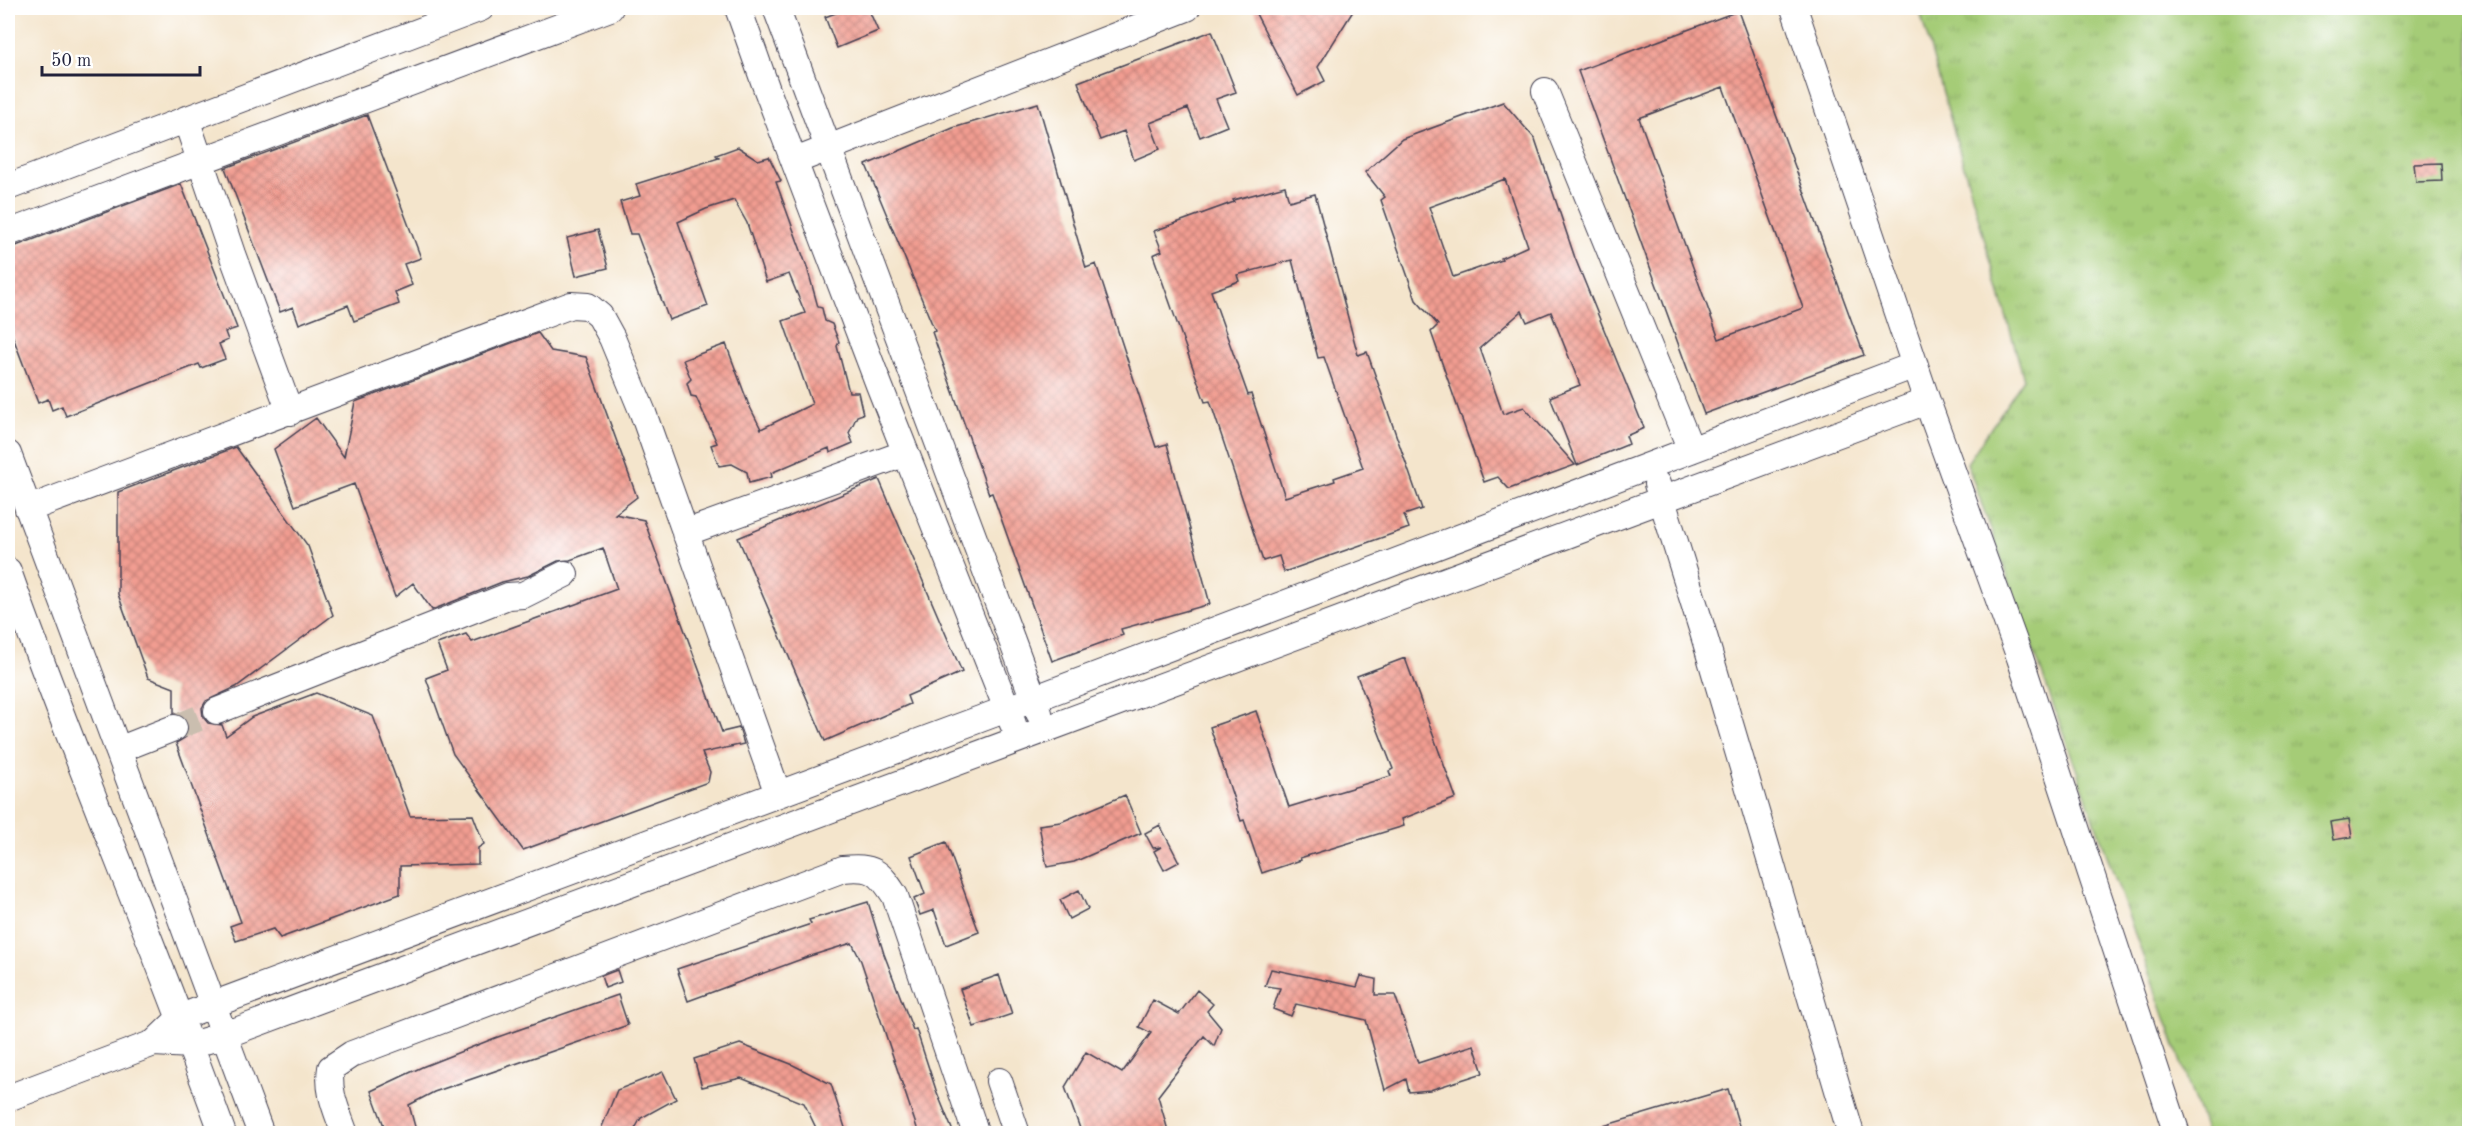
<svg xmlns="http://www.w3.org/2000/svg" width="2477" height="1141" font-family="'Old Standard TT',serif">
	<defs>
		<pattern id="grass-tufts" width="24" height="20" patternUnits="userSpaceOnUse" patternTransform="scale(1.5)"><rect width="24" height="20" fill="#a5cc77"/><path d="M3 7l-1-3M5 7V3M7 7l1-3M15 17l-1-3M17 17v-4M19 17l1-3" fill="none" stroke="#8eaf68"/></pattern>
		<pattern id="building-cross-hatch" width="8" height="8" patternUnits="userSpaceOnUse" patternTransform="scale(1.5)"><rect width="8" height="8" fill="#f29d91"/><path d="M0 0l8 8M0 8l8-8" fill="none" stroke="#c48078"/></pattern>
	</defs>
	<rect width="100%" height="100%" fill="#fff"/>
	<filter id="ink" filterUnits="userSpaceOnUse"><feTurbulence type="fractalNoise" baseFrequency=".0167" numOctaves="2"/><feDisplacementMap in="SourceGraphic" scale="12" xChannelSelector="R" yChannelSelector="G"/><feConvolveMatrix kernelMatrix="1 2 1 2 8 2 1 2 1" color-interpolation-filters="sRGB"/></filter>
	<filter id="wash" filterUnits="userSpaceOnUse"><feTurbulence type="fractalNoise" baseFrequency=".008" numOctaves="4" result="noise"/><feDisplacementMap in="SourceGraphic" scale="24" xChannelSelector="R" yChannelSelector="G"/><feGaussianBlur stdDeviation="1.35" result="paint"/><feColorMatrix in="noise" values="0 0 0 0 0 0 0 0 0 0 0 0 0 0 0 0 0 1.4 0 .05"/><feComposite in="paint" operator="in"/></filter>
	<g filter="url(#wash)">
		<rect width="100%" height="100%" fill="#f4e5cc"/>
		<path fill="url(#grass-tufts)" stroke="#647759" stroke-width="1.5" d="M 1919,8 L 2469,8 L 2469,1133 L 2206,1133 L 1967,463 L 2024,379 Z"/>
		<g id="blocks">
			<path fill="url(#building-cross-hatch)" fill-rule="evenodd" d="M 849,8 L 868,8 L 878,31 L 837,48 L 825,17 Z
				M 1253,8 L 1355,8 L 1318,67 L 1325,81 L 1298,95 Z
				M 1738,11 L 1864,355 L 1704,414 L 1578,71 ZM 1723,87 L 1803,308 L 1719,339 L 1639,118 Z
				M 1212,31 L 1236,92 L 1216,99 L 1227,126 L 1200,137 L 1188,108 L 1150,123 L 1160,149 L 1134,160 L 1124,131 L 1100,140 L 1078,82 Z
				M 1503,102 L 1535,139 L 1575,258 L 1644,428 L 1626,436 L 1629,444 L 1577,465 L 1550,397 L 1580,385 L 1551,312 L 1527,322 L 1522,311 L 1480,348 L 1503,414 L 1524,407 L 1575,465 L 1509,489 L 1498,477 L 1484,482 L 1431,332 L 1438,325 L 1416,300 L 1381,200 L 1385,197 L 1365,172 L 1402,139 ZM 1505,179 L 1528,246 L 1501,258 L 1502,260 L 1453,277 L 1429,207 Z
				M 1038,103 L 1086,268 L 1096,264 L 1156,447 L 1167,444 L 1210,604 L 1121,629 L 1123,635 L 1052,661 L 992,493 L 989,494 L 932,332 L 935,331 L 866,165 L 953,128 Z
				M 367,115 L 421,258 L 404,264 L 412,285 L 395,292 L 399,304 L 354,321 L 348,305 L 299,324 L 293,307 L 280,312 L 225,168 Z
				M 738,147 L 758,160 L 769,157 L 781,181 L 776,182 L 807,267 L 818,307 L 822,308 L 825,321 L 832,324 L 839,342 L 837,346 L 849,392 L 858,392 L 863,414 L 857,416 L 849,433 L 853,443 L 830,453 L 829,448 L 771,473 L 772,477 L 749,483 L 747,472 L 732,464 L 719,466 L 711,445 L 717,443 L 696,397 L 691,396 L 687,383 L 691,379 L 683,360 L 726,344 L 748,403 L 761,429 L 812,404 L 783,321 L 805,313 L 789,274 L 766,282 L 747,223 L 734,200 L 706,209 L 678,222 L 708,306 L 669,320 L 637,234 L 630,234 L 620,202 L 640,196 L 636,184 L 719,158 L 716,155 Z
				M 2441,163 L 2442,181 L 2416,182 L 2414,164 Z
				M 181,184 L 237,328 L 225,332 L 228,340 L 219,344 L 225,359 L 201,368 L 199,364 L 66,416 L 62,406 L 52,410 L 48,399 L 38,403 L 8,324 L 8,249 Z
				M 1285,186 L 1289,201 L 1315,194 L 1358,355 L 1367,352 L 1422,509 L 1404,515 L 1409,528 L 1284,572 L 1279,556 L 1263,561 L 1210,401 L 1205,402 L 1153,255 L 1162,251 L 1154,231 L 1234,202 L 1233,200 ZM 1292,260 L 1318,358 L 1324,357 L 1363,468 L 1334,478 L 1335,481 L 1285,497 L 1251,394 L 1248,395 L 1211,291 L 1239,281 L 1237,275 Z
				M 598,230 L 608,268 L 576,276 L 567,238 Z
				M 538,333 L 551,351 L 586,357 L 637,497 L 615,514 L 644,520 L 722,732 L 739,728 L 744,744 L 702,753 L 710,772 L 708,782 L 523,850 L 453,754 L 426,678 L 447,670 L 437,644 L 466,634 L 472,642 L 617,589 L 603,548 L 570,560 L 558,561 L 528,576 L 502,582 L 432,610 L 413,583 L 395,597 L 354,484 L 295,506 L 274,449 L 316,418 L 344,457 L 355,402 Z
				M 236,447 L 308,546 L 333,615 L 236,687 L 206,701 L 202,708 L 203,717 L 208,723 L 222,725 L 226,736 L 252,717 L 316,693 L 373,716 L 410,816 L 473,815 L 484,844 L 478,848 L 478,864 L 400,866 L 400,894 L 280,938 L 273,929 L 236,941 L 230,926 L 241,922 L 176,743 L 186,737 L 188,723 L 183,716 L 174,713 L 174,688 L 148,678 L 118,594 L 118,492 Z
				M 879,479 L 962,672 L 907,696 L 910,704 L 825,741 L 738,538 Z
				M 1405,658 L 1456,798 L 1402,819 L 1404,826 L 1300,858 L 1301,860 L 1262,873 L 1244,820 L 1241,821 L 1210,727 L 1256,711 L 1289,807 L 1391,776 L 1389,771 L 1393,769 L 1357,676 Z
				M 1125,795 L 1141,833 L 1074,862 L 1047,867 L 1039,825 L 1061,822 Z
				M 2349,819 L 2352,837 L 2333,840 L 2330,822 Z
				M 1160,825 L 1179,862 L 1164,870 L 1154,851 L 1161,847 L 1153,848 L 1145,833 Z
				M 946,842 L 979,932 L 946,945 L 934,910 L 920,915 L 914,899 L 925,894 L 911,856 Z
				M 1079,890 L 1088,909 L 1069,919 L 1060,900 Z
				M 868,902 L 884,954 L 913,1030 L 916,1029 L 936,1090 L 954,1134 L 919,1134 L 861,961 L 852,943 L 810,956 L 688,1001 L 677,969 L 811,924 L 809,920 Z
				M 1271,969 L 1357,987 L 1361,976 L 1376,979 L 1375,995 L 1395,995 L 1418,1063 L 1474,1045 L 1483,1073 L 1430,1090 L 1409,1092 L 1406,1079 L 1385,1090 L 1366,1020 L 1296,1004 L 1291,1016 L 1273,1009 L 1280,988 L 1265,986 Z
				M 617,970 L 621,982 L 605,988 L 601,976 Z
				M 999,975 L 1012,1014 L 974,1027 L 960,989 Z
				M 1197,990 L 1213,1004 L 1207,1011 L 1221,1028 L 1214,1046 L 1204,1036 L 1158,1096 L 1169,1134 L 1082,1134 L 1065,1087 L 1086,1052 L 1122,1073 L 1151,1033 L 1139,1027 L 1153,1000 L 1179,1014 Z
				M 618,995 L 628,1025 L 434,1092 L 409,1105 L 417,1134 L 387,1134 L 371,1091 L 422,1067 L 495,1038 Z
				M 740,1044 L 791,1064 L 831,1084 L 847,1134 L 819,1134 L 804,1103 L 741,1078 L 702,1087 L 694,1059 Z
				M 663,1072 L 676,1099 L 641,1118 L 632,1134 L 599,1134 L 617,1090 Z
				M 1728,1089 L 1740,1129 L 1723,1134 L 1593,1134 L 1593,1129 Z"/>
		</g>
	</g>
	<g filter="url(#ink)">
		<use href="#blocks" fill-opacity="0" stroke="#423f51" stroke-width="1.5"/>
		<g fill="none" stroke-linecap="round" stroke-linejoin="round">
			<path stroke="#cabeaf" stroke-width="26" stroke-dasharray="26 13" stroke-linecap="butt" d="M 174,728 L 217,711"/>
			<defs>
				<path id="minor" d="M 738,8 L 767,90 L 879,385 L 1013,724
					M 776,8 L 1039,713
					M 1794,8 L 1927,401 L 2020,658 L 2177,1134
					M 1545,91 L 1691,450
					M 186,119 L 232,254 L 290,412
					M 795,161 L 1187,8
					M 8,187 L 481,8
					M 8,233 L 610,8
					M 8,454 L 261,1134
					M 1657,484 L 1702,629 L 1851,1134
					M 28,509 L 571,305 L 588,306 L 600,316 L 612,338 L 643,413 L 778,794
					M 685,533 L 906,453
					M 8,571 C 75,760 155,945 223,1134
					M 217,711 L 508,596 L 523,595 L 565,574
					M 118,750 L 174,728
					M 154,1043 L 181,1017 L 212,1005 L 1007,709 L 1915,365
					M 999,1081 L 1017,1134
					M 8,1098 L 154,1043 L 191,1045 L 225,1035 L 1927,401
					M 345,1134 C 337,1111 327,1092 331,1068 L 352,1054 L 843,869 C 873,866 879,871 895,896 L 976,1134"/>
			</defs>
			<use href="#minor" stroke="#423f51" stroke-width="28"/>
			<use href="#minor" stroke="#fff" stroke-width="26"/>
		</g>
	</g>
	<rect width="2477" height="1141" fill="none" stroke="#fff" stroke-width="30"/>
	<path d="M42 66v9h158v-9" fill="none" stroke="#22223b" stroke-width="3"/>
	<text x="51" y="66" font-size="18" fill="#22223b" stroke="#ffffff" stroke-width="4.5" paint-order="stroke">50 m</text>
</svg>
